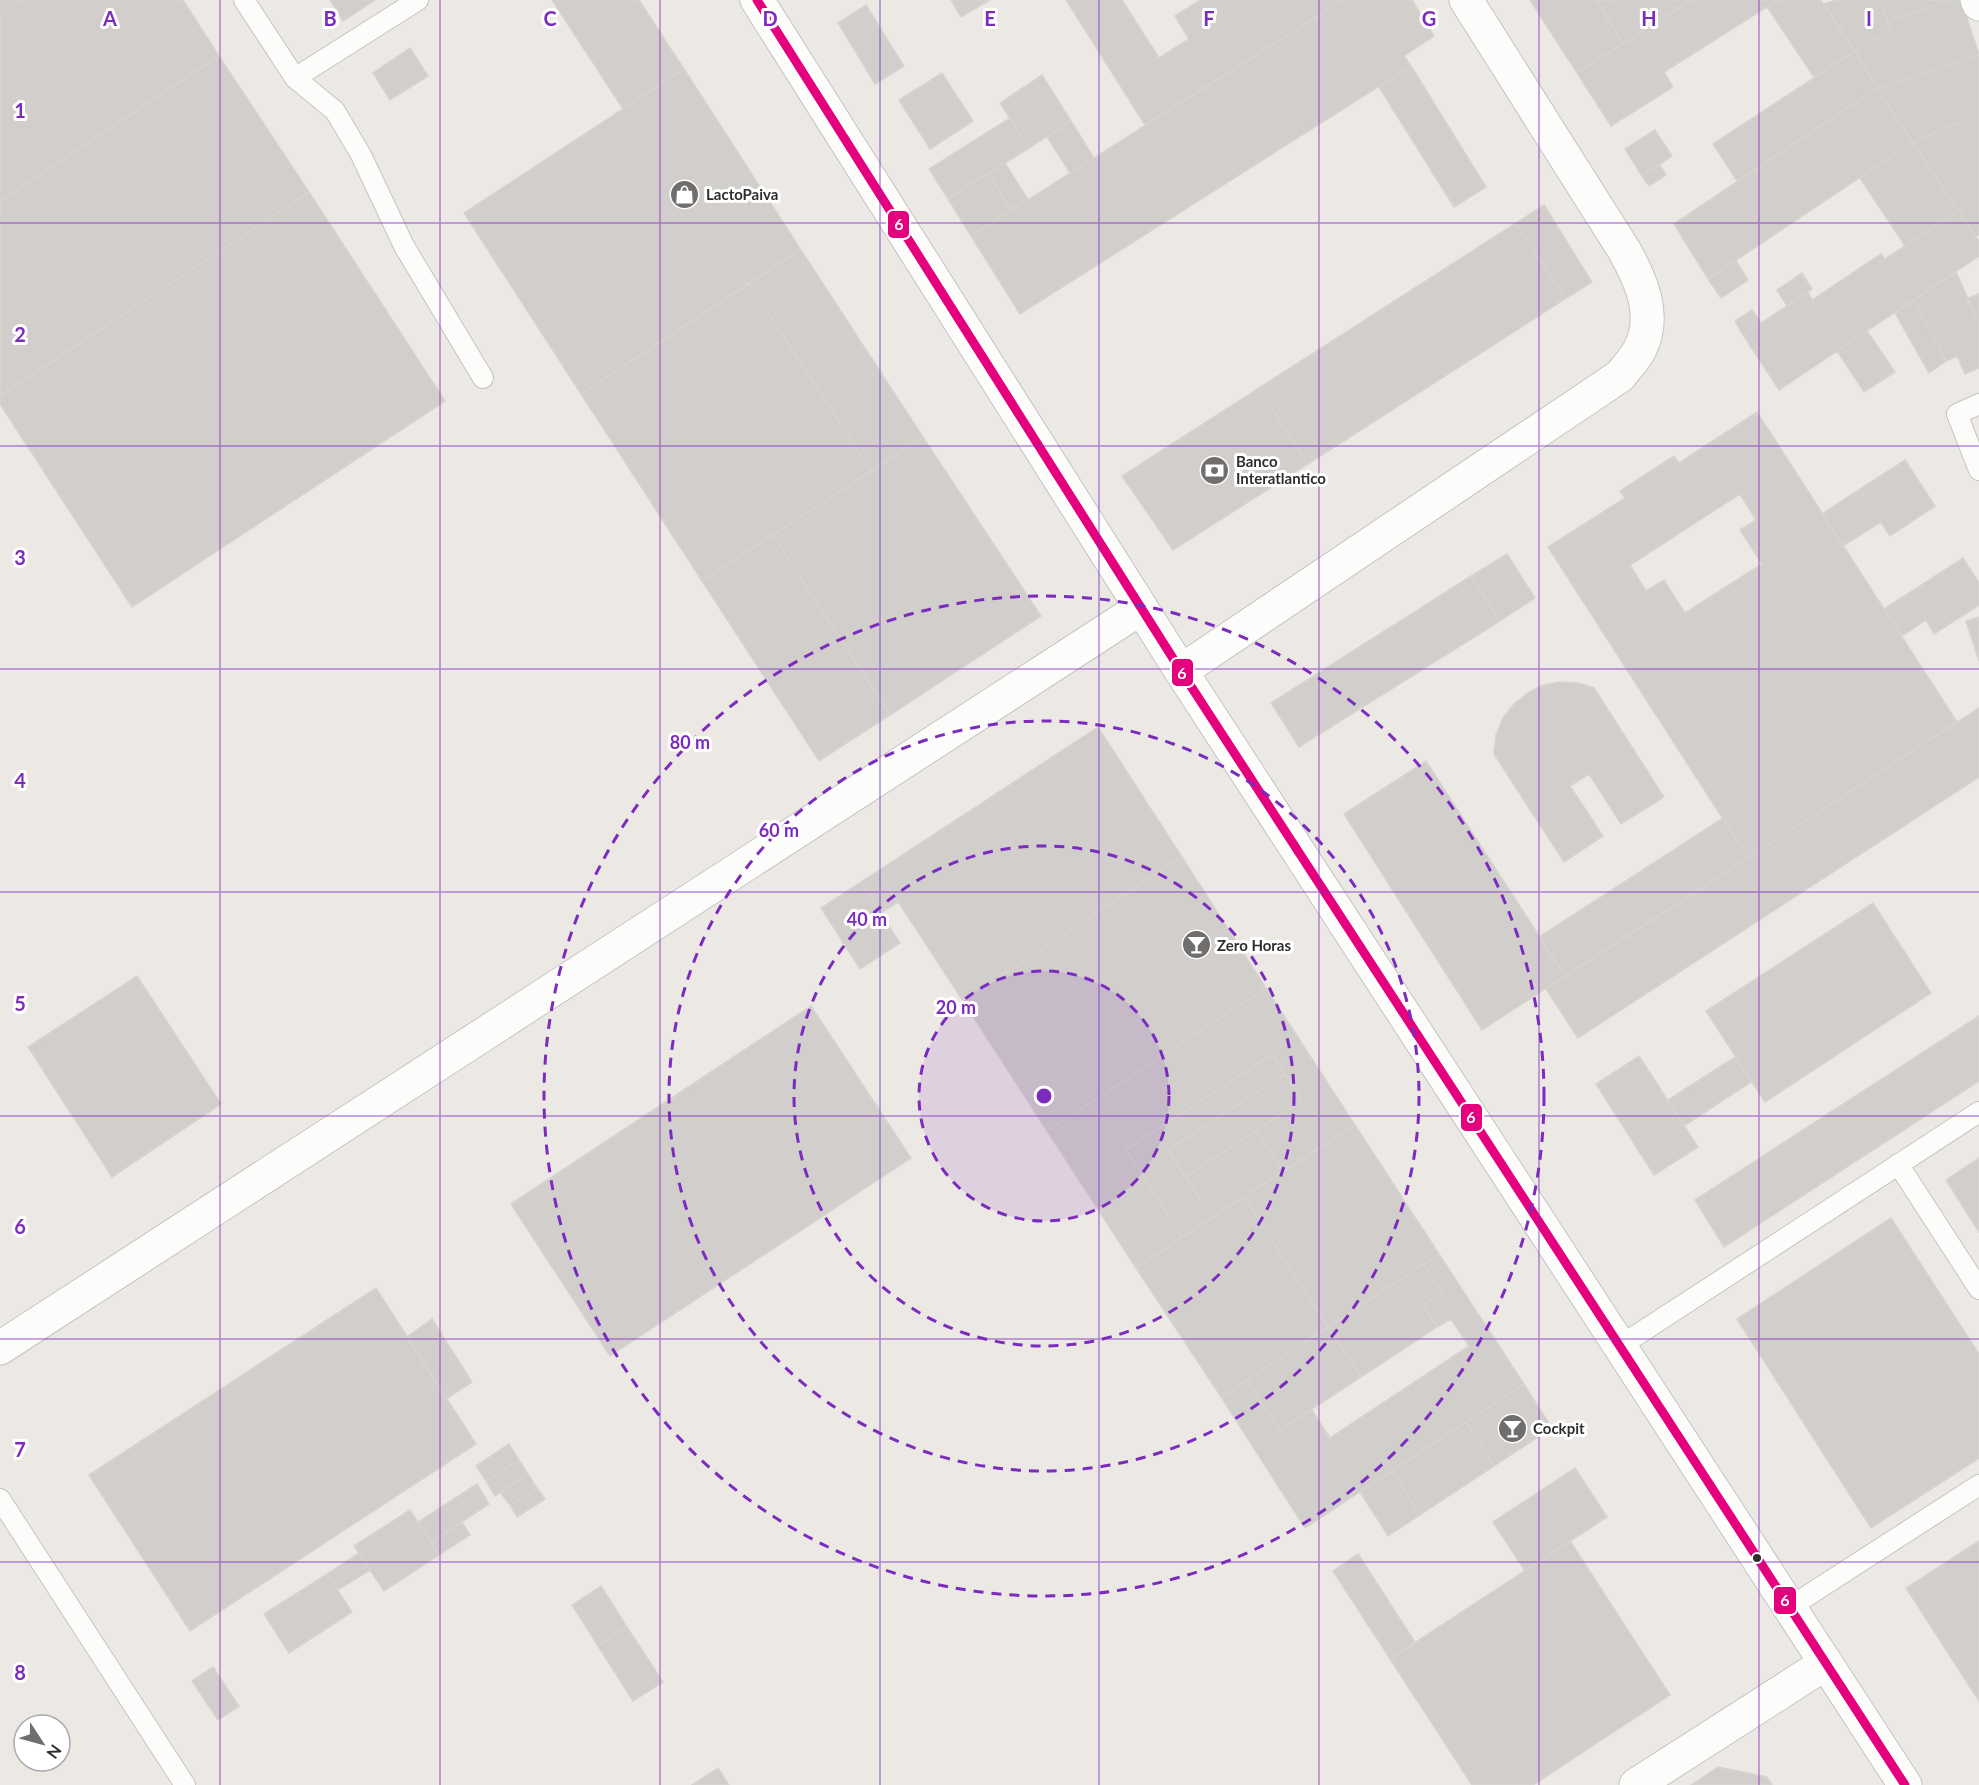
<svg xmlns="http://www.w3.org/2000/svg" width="1979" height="1785" font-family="Lato,sans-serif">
	<rect width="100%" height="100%" fill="#ece8e4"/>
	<path fill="#d1cecb" stroke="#d7d4d0" stroke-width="1.5" fill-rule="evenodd" d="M 0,0 L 23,0 L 0,15 Z
		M 23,0 L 183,0 L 219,56 L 0,201 L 0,15 Z
		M 330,0 L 375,0 L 343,21 Z
		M 552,0 L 639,0 L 684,69 L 623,109 Z
		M 951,0 L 990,0 L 961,17 Z
		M 1066,0 L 1122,0 L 1159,58 L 1189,39 L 1175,16 L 1200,0 L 1343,0 L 1145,125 Z
		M 1343,0 L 1412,0 L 1434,36 L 1404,56 L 1411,66 L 1020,314 L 971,236 Z
		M 1530,0 L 1596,0 L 1623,44 L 1577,73 Z
		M 1596,0 L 1616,0 L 1602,9 Z
		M 1616,0 L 1691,0 L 1623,44 L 1602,9 Z
		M 1691,0 L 1778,0 L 1664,72 L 1673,87 L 1611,126 L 1577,73 Z
		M 1778,0 L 1821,0 L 1855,51 L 1814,77 L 1767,7 Z
		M 1836,0 L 1881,0 L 1891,31 L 1855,51 L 1824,4 Z
		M 1881,0 L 1951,0 L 1888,21 Z
		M 1951,0 L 1961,0 L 1979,54 L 1877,88 L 1855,51 L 1891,31 L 1888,21 Z
		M 866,5 L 904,66 L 875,84 L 838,23 Z
		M 410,48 L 428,76 L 390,100 L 373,73 Z
		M 1855,51 L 1877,88 L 1737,181 L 1713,144 Z
		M 1979,54 L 1979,114 L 1913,142 L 1877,88 Z
		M 219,56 L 309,192 L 0,396 L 0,201 Z
		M 1411,66 L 1486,187 L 1454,207 L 1379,87 Z
		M 684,69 L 801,250 L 581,394 L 464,213 Z
		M 942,73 L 973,121 L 930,149 L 899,100 Z
		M 1042,75 L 1071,121 L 1029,148 L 1000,103 Z
		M 1877,88 L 1913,142 L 1708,279 L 1674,224 Z
		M 1979,114 L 1979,202 L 1958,211 L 1913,142 Z
		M 1010,118 L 1029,148 L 948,199 L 929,169 Z
		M 1071,121 L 1094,158 L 1070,173 L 1047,137 Z
		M 1655,130 L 1672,156 L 1642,176 L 1625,149 Z
		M 1913,142 L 1958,211 L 1905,246 L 1860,178 Z
		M 1005,163 L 1028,200 L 1011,210 L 988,173 Z
		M 1659,164 L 1666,175 L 1649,186 L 1642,176 Z
		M 988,173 L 1011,210 L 971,236 L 948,199 Z
		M 309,192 L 445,401 L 132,607 L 0,404 L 0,396 Z
		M 1979,202 L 1979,235 L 1976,236 L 1958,211 Z
		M 1544,205 L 1592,282 L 1565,299 L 1516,223 Z
		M 1958,211 L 1979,241 L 1979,256 L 1779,390 L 1743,335 L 1808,292 L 1812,300 L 1881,254 L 1885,259 Z
		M 1516,223 L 1565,299 L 1308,464 L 1259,388 Z
		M 801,250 L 923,437 L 871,471 L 749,283 Z
		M 1736,261 L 1748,280 L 1721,298 L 1708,279 Z
		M 1956,272 L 1979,323 L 1979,368 L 1965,374 L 1957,356 L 1946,361 L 1914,300 Z
		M 1802,273 L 1812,289 L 1787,306 L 1777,290 Z
		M 749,283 L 871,471 L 702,581 L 581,394 Z
		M 1979,294 L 1979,323 L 1966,299 Z
		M 1914,300 L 1946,361 L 1929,373 L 1895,313 Z
		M 1752,310 L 1761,323 L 1743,335 L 1735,321 Z
		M 1867,331 L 1895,372 L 1864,392 L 1837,351 Z
		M 1259,388 L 1308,464 L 1173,550 L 1122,476 Z
		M 1757,412 L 1957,722 L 1748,858 L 1548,547 L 1625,498 L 1620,491 L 1674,456 L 1679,463 ZM 1740,494 L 1756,520 L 1740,530 L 1762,564 L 1685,613 L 1664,580 L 1646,591 L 1630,565 Z
		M 923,437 L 1041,616 L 890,715 L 773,535 Z
		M 1905,460 L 1935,506 L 1890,536 L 1860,489 Z
		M 1860,489 L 1881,522 L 1843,546 L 1822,514 Z
		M 773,535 L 890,715 L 819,761 L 702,581 Z
		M 1507,554 L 1535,598 L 1500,621 L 1471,576 Z
		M 1963,558 L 1979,583 L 1979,605 L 1934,634 L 1926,620 L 1902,636 L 1884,609 Z
		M 1471,576 L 1500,621 L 1299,747 L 1271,703 Z
		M 1979,617 L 1979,661 L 1966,621 Z
		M 1561,682 L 1578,683 L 1594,688 L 1664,797 L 1621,824 L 1589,774 L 1570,786 L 1603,836 L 1564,862 L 1494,754 L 1496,735 L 1503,718 L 1514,704 L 1529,692 L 1544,685 Z
		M 1979,708 L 1979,777 L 1578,1038 L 1546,989 Z
		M 1098,727 L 1182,857 L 963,1001 L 878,871 Z
		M 1426,761 L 1565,976 L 1482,1030 L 1344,814 Z
		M 1723,818 L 1748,858 L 1565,976 L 1539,937 Z
		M 1182,857 L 1266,988 L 1047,1131 L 963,1001 Z
		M 878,871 L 898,902 L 881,913 L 861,882 Z
		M 861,882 L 900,943 L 860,969 L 821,908 Z
		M 1873,903 L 1931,993 L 1765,1102 L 1706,1011 Z
		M 137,976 L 221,1104 L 112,1177 L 28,1047 Z
		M 1266,988 L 1355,1125 L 1283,1171 L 1257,1130 L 1302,1101 L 1272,1054 L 1126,1150 L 1182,1237 L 1136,1268 L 1047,1131 Z
		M 811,1006 L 911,1158 L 610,1356 L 511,1204 Z
		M 1979,1016 L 1979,1081 L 1724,1247 L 1695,1200 Z
		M 1272,1054 L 1285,1074 L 1168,1150 L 1212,1218 L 1182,1237 L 1126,1150 Z
		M 1639,1056 L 1698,1147 L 1654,1175 L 1596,1084 Z
		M 1735,1057 L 1751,1082 L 1684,1126 L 1668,1100 Z
		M 1285,1074 L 1302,1101 L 1185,1177 L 1168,1150 Z
		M 1355,1125 L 1439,1254 L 1328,1327 L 1244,1197 Z
		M 1257,1130 L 1283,1171 L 1212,1218 L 1185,1177 Z
		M 1979,1158 L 1979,1232 L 1946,1180 Z
		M 1244,1197 L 1328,1327 L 1221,1397 L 1136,1268 Z
		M 1891,1218 L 1979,1354 L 1979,1458 L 1871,1528 L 1737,1319 Z
		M 1439,1254 L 1524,1384 L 1305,1528 L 1221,1397 L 1247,1380 L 1280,1430 L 1312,1410 L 1330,1438 L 1469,1346 L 1451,1319 L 1437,1327 L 1423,1305 L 1442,1292 L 1424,1264 Z
		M 1424,1264 L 1442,1292 L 1423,1305 L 1437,1327 L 1361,1377 L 1328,1327 Z
		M 376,1288 L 476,1444 L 190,1631 L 89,1475 Z
		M 432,1319 L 472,1382 L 446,1399 L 407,1337 Z
		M 1328,1327 L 1361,1377 L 1280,1430 L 1247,1380 Z
		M 1524,1384 L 1552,1428 L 1494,1466 L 1466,1422 Z
		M 1466,1422 L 1494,1466 L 1420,1515 L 1392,1471 Z
		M 509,1444 L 519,1460 L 486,1481 L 476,1466 Z
		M 519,1460 L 528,1474 L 495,1496 L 486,1481 Z
		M 1575,1468 L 1607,1517 L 1525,1571 L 1493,1522 Z
		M 1392,1471 L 1420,1515 L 1388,1536 L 1360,1492 Z
		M 528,1474 L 537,1488 L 510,1505 L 500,1492 Z
		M 477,1484 L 489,1504 L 431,1542 L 418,1522 Z
		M 537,1488 L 545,1499 L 517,1517 L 510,1505 Z
		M 410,1510 L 439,1555 L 384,1591 L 354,1546 Z
		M 462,1522 L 470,1535 L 439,1555 L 431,1542 Z
		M 1570,1541 L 1670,1695 L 1533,1785 L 1472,1785 L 1390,1659 Z
		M 1979,1541 L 1979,1701 L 1906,1588 Z
		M 359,1553 L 370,1570 L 338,1590 L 327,1574 Z
		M 1358,1554 L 1415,1642 L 1390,1659 L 1333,1571 Z
		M 327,1574 L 352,1612 L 289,1653 L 264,1614 Z
		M 601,1586 L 627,1627 L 598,1646 L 572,1605 Z
		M 627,1627 L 663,1682 L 633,1701 L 598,1646 Z
		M 213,1667 L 239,1706 L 218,1720 L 192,1681 Z
		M 1718,1767 L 1767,1777 L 1772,1785 L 1691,1785 Z
		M 718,1768 L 729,1785 L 692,1785 Z"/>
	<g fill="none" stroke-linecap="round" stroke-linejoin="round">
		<defs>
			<path id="service" d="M 244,0 L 295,78 L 335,111 L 361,155 L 404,246 L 483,378
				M 295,78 L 418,0
				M 1979,404 L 1957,414 L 1979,470
				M 1898,1164 L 1979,1289
				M 1620,1346 L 1979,1112
				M 0,1499 L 185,1785
				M 1790,1607 L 1979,1485"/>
			<path id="minor" d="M 1977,0 L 1979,4
				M 1181,671 L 1620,376 C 1626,368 1635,359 1640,349 C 1657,315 1641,280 1624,250 L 1466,0
				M 0,1348 L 1141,608
				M 1636,1785 L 1826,1663"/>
			<path id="secondary" d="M 757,0 L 1181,671 L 1905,1785"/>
		</defs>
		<use href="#service" stroke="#c5c4c5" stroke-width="22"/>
		<use href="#minor" stroke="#c5c4c5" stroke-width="35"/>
		<use href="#secondary" stroke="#c5c4c5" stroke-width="35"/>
		<use href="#service" stroke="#fcfcfb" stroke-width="20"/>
		<use href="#minor" stroke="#fcfcfb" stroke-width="33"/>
		<use href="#secondary" stroke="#fcfcfb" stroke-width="33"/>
		<defs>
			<path id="bus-1" d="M 757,0 L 1181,671 L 1905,1785"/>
		</defs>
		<use href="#bus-1" stroke="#fff" stroke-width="14"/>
		<use href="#bus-1" stroke="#e5007d" stroke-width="9"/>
	</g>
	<path fill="none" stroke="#7b2cbf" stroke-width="1.5" stroke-opacity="0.55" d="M 220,0 L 220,1785M 440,0 L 440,1785M 660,0 L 660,1785M 880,0 L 880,1785M 1099,0 L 1099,1785M 1319,0 L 1319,1785M 1539,0 L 1539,1785M 1759,0 L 1759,1785M 0,223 L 1979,223M 0,446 L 1979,446M 0,669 L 1979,669M 0,892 L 1979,892M 0,1116 L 1979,1116M 0,1339 L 1979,1339M 0,1562 L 1979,1562"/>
	<circle cx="1044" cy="1096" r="125" fill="#7b2cbf" fill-opacity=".12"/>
	<g fill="none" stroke="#7b2cbf" stroke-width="3" stroke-dasharray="10 8">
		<circle cx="1044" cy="1096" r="125"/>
		<circle cx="1044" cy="1096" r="250"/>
		<circle cx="1044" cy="1096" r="375"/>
		<circle cx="1044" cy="1096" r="500"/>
	</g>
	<defs>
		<symbol id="shop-disc" viewBox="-11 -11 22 22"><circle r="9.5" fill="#706f6e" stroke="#fff"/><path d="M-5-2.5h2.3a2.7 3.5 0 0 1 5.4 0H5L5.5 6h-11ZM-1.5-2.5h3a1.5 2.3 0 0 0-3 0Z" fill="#fff"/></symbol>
		<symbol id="bank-disc" viewBox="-11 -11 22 22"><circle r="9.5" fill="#706f6e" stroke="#fff"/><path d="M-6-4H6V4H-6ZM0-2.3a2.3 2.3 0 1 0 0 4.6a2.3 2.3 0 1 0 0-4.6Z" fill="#fff"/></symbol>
		<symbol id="bar-disc" viewBox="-11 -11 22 22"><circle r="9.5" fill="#706f6e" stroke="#fff"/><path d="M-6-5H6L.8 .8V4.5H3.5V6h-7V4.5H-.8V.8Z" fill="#fff"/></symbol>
	</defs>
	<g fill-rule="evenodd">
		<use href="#shop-disc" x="668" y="178" width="33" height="33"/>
		<use href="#bank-disc" x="1198" y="454" width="33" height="33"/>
		<use href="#bar-disc" x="1180" y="928" width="33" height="33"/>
		<use href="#bar-disc" x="1496" y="1412" width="33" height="33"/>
	</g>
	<circle fill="#2e2e2e" stroke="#fff" stroke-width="2" cx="1757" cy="1558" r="5"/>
	<g text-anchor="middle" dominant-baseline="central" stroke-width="6" stroke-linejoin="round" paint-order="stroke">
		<g font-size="15" font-weight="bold" fill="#2e2e2e" stroke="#fff" text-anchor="start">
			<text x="706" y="194">LactoPaiva</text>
			<text x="1236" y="461">Banco<tspan x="1236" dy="17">Interatlantico</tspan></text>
			<text x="1217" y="945">Zero Horas</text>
			<text x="1533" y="1428">Cockpit</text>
		</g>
	</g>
	<g font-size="20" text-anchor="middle" font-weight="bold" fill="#7b2cbf" stroke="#fff" stroke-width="6" stroke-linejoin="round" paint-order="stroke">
		<text x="110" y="26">A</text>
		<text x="330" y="26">B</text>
		<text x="550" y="26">C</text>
		<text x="770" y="26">D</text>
		<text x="990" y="26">E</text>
		<text x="1209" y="26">F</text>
		<text x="1429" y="26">G</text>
		<text x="1649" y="26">H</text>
		<text x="1869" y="26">I</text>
		<text x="20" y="118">1</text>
		<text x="20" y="342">2</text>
		<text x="20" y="565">3</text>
		<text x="20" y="788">4</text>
		<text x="20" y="1011">5</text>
		<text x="20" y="1234">6</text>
		<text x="20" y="1457">7</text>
		<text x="20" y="1680">8</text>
	</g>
	<circle cx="1044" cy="1096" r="9" fill="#7b2cbf" stroke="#fff" stroke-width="3"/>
	<g font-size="18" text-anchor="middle" font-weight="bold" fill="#7b2cbf" stroke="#fff" stroke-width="6" stroke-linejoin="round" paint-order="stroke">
		<text x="690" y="749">80 m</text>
		<text x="779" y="837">60 m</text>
		<text x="867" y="926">40 m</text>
		<text x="956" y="1014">20 m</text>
	</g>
	<g stroke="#fff" stroke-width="2">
		<rect x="887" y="210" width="23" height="29" rx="6" fill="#e5007d"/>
		<rect x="1171" y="658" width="23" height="29" rx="6" fill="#e5007d"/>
		<rect x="1460" y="1103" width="23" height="29" rx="6" fill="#e5007d"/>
		<rect x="1773" y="1586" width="24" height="29" rx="6" fill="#e5007d"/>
	</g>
	<g font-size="16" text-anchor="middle" font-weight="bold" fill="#fff">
		<text x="899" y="230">6</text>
		<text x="1182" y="679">6</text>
		<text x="1471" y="1123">6</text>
		<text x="1785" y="1606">6</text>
	</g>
	<g transform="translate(42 1743) rotate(126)"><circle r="28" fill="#ffffff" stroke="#ababab" stroke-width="1.5"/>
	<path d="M0-4.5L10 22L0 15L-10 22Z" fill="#706f6e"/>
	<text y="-9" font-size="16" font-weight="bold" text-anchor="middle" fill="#2e2e2e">N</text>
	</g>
</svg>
